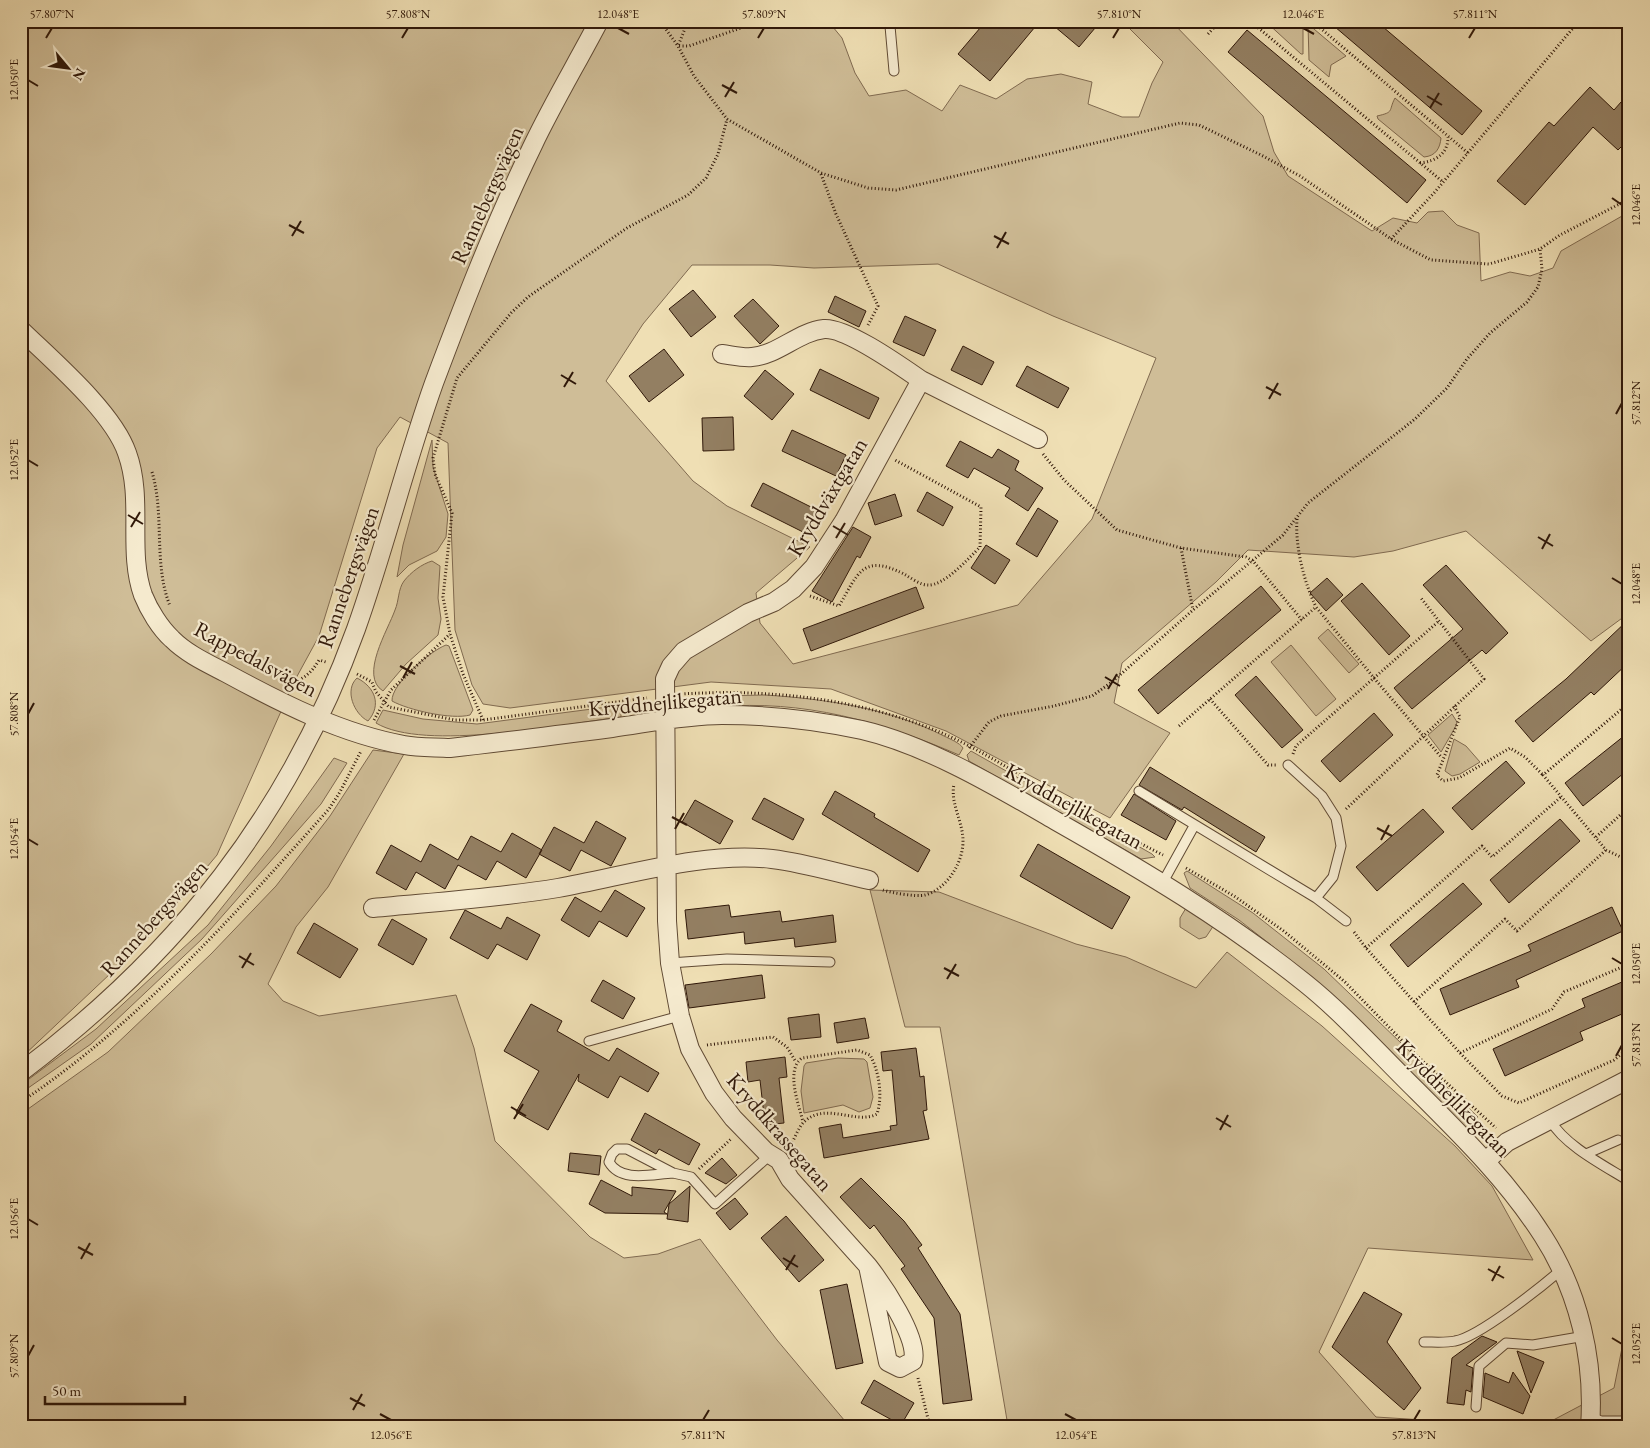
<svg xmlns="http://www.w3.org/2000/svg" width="1650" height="1448" font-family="'EB Garamond',serif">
	<rect width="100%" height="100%" fill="#efdfb4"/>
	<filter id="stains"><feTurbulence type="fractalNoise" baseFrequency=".004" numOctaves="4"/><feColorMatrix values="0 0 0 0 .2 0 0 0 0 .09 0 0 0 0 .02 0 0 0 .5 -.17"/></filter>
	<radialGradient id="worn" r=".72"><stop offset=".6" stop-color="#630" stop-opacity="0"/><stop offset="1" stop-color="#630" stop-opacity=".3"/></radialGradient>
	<path fill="#cfbd97" stroke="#806a50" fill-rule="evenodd" d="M 21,21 L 828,21 L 842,38 L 855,73 L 869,96 L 906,90 L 942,111 L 960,85 L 996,99 L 1027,79 L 1061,74 L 1092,82 L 1088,104 L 1122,117 L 1139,117 L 1152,83 L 1163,62 L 1122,21 L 1171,21 L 1263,116 L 1274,152 L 1288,176 L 1372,231 L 1393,218 L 1417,223 L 1428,212 L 1443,211 L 1457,225 L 1479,233 L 1481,281 L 1510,272 L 1530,276 L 1553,268 L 1561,251 L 1629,212 L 1629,613 L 1591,641 L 1466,531 L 1393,551 L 1354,557 L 1248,550 L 1216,582 L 1122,663 L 1114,703 L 1170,733 L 1110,818 L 946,731 L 831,689 L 711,682 L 510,708 L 483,704 L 472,685 L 455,630 L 448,443 L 400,417 L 377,448 L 319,636 L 295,680 L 217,855 L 147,939 L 21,1058 ZM 938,264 L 1053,316 L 1156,358 L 1092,519 L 1018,605 L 793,664 L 760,623 L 756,593 L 810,547 L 727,506 L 693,481 L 606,381 L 643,324 L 692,265 L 770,265 L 814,268 Z
		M 905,21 L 931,21 L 929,24 L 908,27 Z
		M 1265,21 L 1303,21 L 1303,54 L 1301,54 Z
		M 1308,24 L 1346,56 L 1331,65 L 1329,77 L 1309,60 Z
		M 1395,98 L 1441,138 C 1440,148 1436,156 1424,157 L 1378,119 L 1377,116 C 1395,112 1388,111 1395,98 Z
		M 432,440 L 433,467 L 448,514 L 446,537 L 437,551 L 409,565 L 397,577 L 403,545 Z
		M 432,561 L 440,566 L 438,598 L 441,619 L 438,635 L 406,664 L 383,691 C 359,676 388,630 395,610 C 399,601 398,589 404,581 C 411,572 422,564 432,561 Z
		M 1328,629 L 1359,664 L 1349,673 L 1318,638 Z
		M 446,645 L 449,646 L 473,710 L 470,715 C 452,720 408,710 392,701 C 391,684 430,651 446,645 Z
		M 1291,645 L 1336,699 L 1316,716 L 1271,662 Z
		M 357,678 C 375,687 382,705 368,721 C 354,714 344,690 357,678 Z
		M 765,695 C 826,699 889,708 944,736 C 950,739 960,743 963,748 L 959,755 C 883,722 802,699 718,707 L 712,698 L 713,696 Z
		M 615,706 L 621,708 L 621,717 C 563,724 424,752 376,723 L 383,710 L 423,719 L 477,724 Z
		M 1452,714 L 1457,722 L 1456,726 L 1441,752 L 1428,735 Z
		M 1454,739 L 1466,746 L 1480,762 L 1460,774 L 1452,776 L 1445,771 Z
		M 373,750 L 404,754 L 328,887 L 296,927 L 268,984 L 283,1001 L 319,1016 L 456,995 L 474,1048 L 495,1141 L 590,1237 L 624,1258 L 658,1254 L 700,1239 L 777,1340 L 850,1427 L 21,1427 L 21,1114 L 108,1052 L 211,954 L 276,886 L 330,816 Z
		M 971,751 L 1152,854 L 1155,857 L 1141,859 L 969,761 L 967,755 Z
		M 334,758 L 347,763 L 321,804 L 202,939 L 91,1044 L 21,1093 L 21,1085 L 96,1029 L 208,925 L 271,846 Z
		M 1187,871 L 1253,913 L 1324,969 L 1478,1117 L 1466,1130 L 1303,970 L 1239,920 L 1190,888 L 1184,873 Z
		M 870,890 L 939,892 L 1076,944 L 1126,957 L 1196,988 L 1227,952 L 1322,1026 L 1455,1146 L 1492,1186 L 1533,1260 L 1368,1248 L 1319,1352 L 1376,1417 L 1533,1427 L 1005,1427 L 1008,1426 L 940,1027 L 905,1027 Z
		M 1186,908 L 1214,925 L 1206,937 L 1199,939 L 1180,927 L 1180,918 Z
		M 838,1058 L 864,1059 L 867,1062 L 873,1097 L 870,1108 L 859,1112 L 843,1105 L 804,1113 L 801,1091 L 804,1066 L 806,1063 Z
		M 1629,1313 L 1629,1427 L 1540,1427 L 1614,1388 Z"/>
	<path fill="#937f62" stroke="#301809" d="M 986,21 L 1040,21 L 990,81 L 958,54 Z
		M 1048,21 L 1101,21 L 1079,47 Z
		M 1328,21 L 1376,21 L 1482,111 L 1462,135 Z
		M 1247,30 L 1426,180 L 1407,203 L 1228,52 Z
		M 1590,87 L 1614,110 L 1629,93 L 1629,139 L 1618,150 L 1593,127 L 1525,205 L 1497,181 L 1549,122 L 1554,126 Z
		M 693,290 L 716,317 L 691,337 L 669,309 Z
		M 835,296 L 866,311 L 859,327 L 828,312 Z
		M 753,299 L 779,326 L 760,344 L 734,316 Z
		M 905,316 L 936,330 L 924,356 L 893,342 Z
		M 963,346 L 994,362 L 982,385 L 951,370 Z
		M 664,349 L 684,375 L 649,402 L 629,376 Z
		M 1027,366 L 1069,388 L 1058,408 L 1016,386 Z
		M 820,369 L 879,398 L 869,419 L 810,390 Z
		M 765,370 L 794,394 L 772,420 L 744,396 Z
		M 733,417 L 734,450 L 703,451 L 702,418 Z
		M 792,430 L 846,455 L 836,476 L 782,451 Z
		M 960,441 L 992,458 L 998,449 L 1019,461 L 1015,470 L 1043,488 L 1028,511 L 1005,496 L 1010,488 L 974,468 L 968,478 L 946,466 Z
		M 763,483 L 817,510 L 805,533 L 751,506 Z
		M 927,492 L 953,507 L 943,526 L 917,511 Z
		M 895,494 L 902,516 L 875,525 L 868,503 Z
		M 1038,508 L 1058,521 L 1037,557 L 1016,544 Z
		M 853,527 L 871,537 L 860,558 L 857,556 L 832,602 L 812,591 Z
		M 986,545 L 1010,560 L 995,584 L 971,568 Z
		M 1446,565 L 1508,633 L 1486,654 L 1482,650 L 1412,709 L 1394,688 L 1463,629 L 1423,585 Z
		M 1327,578 L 1343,595 L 1326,611 L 1310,593 Z
		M 1362,583 L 1410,636 L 1389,655 L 1341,601 Z
		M 1261,586 L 1281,610 L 1158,714 L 1138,690 Z
		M 916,587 L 924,608 L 811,651 L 803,629 Z
		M 1629,619 L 1629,662 L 1594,695 L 1591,692 L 1533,742 L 1515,721 L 1566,679 Z
		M 1256,676 L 1303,730 L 1282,748 L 1235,695 Z
		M 1374,713 L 1393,735 L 1340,782 L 1321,761 Z
		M 1629,732 L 1629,769 L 1583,806 L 1565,783 Z
		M 1506,761 L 1525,783 L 1472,830 L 1452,808 Z
		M 1150,767 L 1265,837 L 1256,852 L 1184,807 L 1182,810 L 1139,785 Z
		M 835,791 L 875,814 L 874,817 L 930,850 L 918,872 L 822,814 Z
		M 1134,794 L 1176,821 L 1166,840 L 1121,815 Z
		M 764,798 L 804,819 L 793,840 L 752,819 Z
		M 695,800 L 733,821 L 720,844 L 682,822 Z
		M 1423,809 L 1444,832 L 1377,891 L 1356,867 Z
		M 1560,819 L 1580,841 L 1509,903 L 1490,880 Z
		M 596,821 L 626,838 L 611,866 L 581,850 L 570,871 L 539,854 L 554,827 L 584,843 Z
		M 512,833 L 542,850 L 526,878 L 497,861 L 486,880 L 458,865 L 445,889 L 416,872 L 406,890 L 376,873 L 391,845 L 421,862 L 430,844 L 458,860 L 471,836 L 501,852 Z
		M 1038,844 L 1130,897 L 1112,929 L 1020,876 Z
		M 1463,883 L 1482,904 L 1408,967 L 1390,945 Z
		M 615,890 L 645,908 L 627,937 L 599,921 L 589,937 L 561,920 L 575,897 L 601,912 Z
		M 729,905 L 731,917 L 780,911 L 782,922 L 833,915 L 836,942 L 795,947 L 794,938 L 745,944 L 744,932 L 688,939 L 685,910 Z
		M 1612,907 L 1623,931 L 1516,980 L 1519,987 L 1450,1015 L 1440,989 L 1531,951 L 1528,945 Z
		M 465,910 L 501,929 L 507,917 L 540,935 L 527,960 L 497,944 L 488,959 L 450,938 Z
		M 392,919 L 427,939 L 413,965 L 378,945 Z
		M 314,923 L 358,949 L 340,978 L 297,953 Z
		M 762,975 L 765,998 L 689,1008 L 685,985 Z
		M 1629,979 L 1629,1011 L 1580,1032 L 1583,1040 L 1505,1076 L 1493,1049 L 1585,1007 L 1582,999 Z
		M 603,980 L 635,998 L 623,1019 L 591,1001 Z
		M 531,1004 L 562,1021 L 557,1031 L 609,1061 L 617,1048 L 659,1073 L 648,1092 L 620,1076 L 608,1098 L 578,1081 L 579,1074 L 548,1130 L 516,1112 L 539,1071 L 504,1051 Z
		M 819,1014 L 821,1037 L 791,1040 L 788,1018 Z
		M 865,1018 L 869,1038 L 837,1043 L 834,1023 Z
		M 916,1048 L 920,1077 L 924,1076 L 927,1110 L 923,1111 L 929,1139 L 824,1158 L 819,1128 L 841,1124 L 843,1138 L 891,1130 L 890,1126 L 897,1125 L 892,1070 L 883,1071 L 881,1052 Z
		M 785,1057 L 787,1077 L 779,1078 L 784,1123 L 765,1125 L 760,1080 L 748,1082 L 746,1062 Z
		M 645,1113 L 700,1144 L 689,1165 L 659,1149 L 656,1154 L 631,1140 Z
		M 570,1153 L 601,1156 L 599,1175 L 568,1171 Z
		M 722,1158 L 737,1175 L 726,1184 L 705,1173 Z
		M 861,1178 L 904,1221 L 922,1245 L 918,1248 L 960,1314 L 972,1400 L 943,1404 L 934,1318 L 901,1269 L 905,1266 L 874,1225 L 870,1229 L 840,1197 Z
		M 601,1180 L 632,1196 L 632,1187 L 676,1191 L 664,1212 L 667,1214 L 605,1213 L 589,1204 Z
		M 690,1186 L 688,1222 L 667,1219 L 669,1204 Z
		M 735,1198 L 748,1214 L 730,1230 L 716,1213 Z
		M 786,1216 L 824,1260 L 799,1282 L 761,1238 Z
		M 847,1284 L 863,1363 L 836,1369 L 820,1290 Z
		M 1364,1292 L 1402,1314 L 1387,1342 L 1421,1388 L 1404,1410 L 1332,1347 Z
		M 1482,1336 L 1497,1342 L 1466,1365 L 1473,1368 L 1471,1392 L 1466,1390 L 1464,1405 L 1447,1403 L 1452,1358 Z
		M 1517,1351 L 1544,1362 L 1531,1393 Z
		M 1513,1372 L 1530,1396 L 1523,1414 L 1483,1397 L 1485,1373 L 1509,1383 Z
		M 874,1380 L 914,1403 L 901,1425 L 861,1403 Z"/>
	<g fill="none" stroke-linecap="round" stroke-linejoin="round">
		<defs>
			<path id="service" d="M 892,21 L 890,26 L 894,71
				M 1288,765 L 1322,796 L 1336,818 L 1341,846 L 1333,877 L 1316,898
				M 1139,791 L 1316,898 L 1346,921
				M 1163,882 L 1194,826
				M 670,963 L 727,959 L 830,962
				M 589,1041 L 680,1016
				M 1551,1121 C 1564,1145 1605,1166 1629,1181
				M 1586,1154 L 1618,1140
				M 673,1173 C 652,1174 621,1183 609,1162 L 612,1154 L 617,1149 L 627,1149 L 673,1173 L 691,1177 L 715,1204 L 770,1155
				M 1424,1342 C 1434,1342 1446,1343 1455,1341 C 1479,1337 1541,1287 1561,1270
				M 1476,1407 L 1479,1366 L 1506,1343 L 1533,1345 L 1585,1336
				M 1591,1417 L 1601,1421 L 1629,1421"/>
			<path id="minor" d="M 21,330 C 53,361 113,412 127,453 C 144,500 127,550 143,595 C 149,610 160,628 172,639 C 187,654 207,663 226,673 C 281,703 342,734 404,745 C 419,748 435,747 450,748 C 504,742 558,735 612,728 C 648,723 686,715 722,715 C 769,715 816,720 862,730 C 927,745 999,788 1056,821 C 1144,871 1225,919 1305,983 C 1345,1015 1380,1055 1417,1091 C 1462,1136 1508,1181 1543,1236 C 1579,1292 1595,1361 1590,1427
				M 722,354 C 731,355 742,358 752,357 C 778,355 798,332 824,329 C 846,327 902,367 921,380 L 844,521 L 814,567 L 793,589 L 774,602 L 748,613 L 684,651 L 671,666 L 665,679 L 667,921 L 670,963 L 680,1016 L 690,1049 L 714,1093 L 733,1118 L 766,1152 L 779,1160 L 790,1179 L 868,1266 L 888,1362 L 900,1368 L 913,1361 C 919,1338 882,1284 868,1266
				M 921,380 L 1038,439
				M 373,908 C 435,902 497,898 558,888 C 626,876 704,851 772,859 C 805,863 837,873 869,880
				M 21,1072 C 178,954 289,814 356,629 C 385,548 405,464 434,383 C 464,303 495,223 533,145 C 553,103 577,63 599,21
				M 1487,1160 L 1507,1142 L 1629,1079"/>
		</defs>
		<use href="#service" stroke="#604a34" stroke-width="11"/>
		<use href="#minor" stroke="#604a34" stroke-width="20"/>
		<path stroke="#301809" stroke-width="3" stroke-dasharray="1 2.5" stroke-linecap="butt" d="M 660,21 L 678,46 L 694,76 L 727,119 L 821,173 L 868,188 L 896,190 L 1180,123 L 1199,125 L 1261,155 L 1300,176 L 1391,239 L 1431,260 L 1489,264 L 1520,255 L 1540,249 L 1560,235 L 1629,199
			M 688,21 L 678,46 L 689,46 L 761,21
			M 1250,21 L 1443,182
			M 1312,21 L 1468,153
			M 1208,34 L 1220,21
			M 1420,163 C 1436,161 1448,154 1448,137
			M 821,174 L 836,214 L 878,306 L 868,325
			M 1391,239 L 1434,193 L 1579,21
			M 1043,454 L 1064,480 L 1117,530 L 1181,548 L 1246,557 L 1253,561 L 1302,620
			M 152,472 C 165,516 153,563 170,606
			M 1297,519 C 1295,547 1304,582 1316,607
			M 1181,548 L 1193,610
			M 810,596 L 839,606 C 858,574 862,553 904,574 C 911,578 920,585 928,585 C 944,586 969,558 980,547 L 981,507 L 895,460
			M 357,674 L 372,682 L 376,692 L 389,707 L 455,720 L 483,720 L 647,698
			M 285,684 C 302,681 311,674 319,660 L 326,662
			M 681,694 C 765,689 848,697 927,727 C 962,740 995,760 1027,779 C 1072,805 1117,832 1163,855
			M 1210,699 L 1268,765 L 1277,765
			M 1629,703 L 1543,775 L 1606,850 L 1629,861
			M 1454,706 L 1460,717 L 1437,775 L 1443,781 L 1459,778 L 1510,748 L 1525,757 L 1543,775
			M 374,720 L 391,690 L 450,634
			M 483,720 L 463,674 L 450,634 L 443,597 L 452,513 L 435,474 L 433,458 L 457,378 L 511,313 L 528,297 L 627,228 L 688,195 L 706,178 L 718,154 L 727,119
			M 1179,726 L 1316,607 L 1374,678 L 1439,621
			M 969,748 L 989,722 L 1001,716 L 1054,706 L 1092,696 L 1112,682 L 1193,610 L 1283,535 L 1308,503 L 1415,419 L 1447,388 L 1467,359 L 1490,333 L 1527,302 L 1538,287 L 1542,269 L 1540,249
			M 1293,754 L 1296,746 L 1374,678 L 1442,758
			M 1346,809 L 1484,679 L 1421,598
			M 1596,837 L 1629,807
			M 1186,868 L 1234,896 L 1285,932 L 1345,982 L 1415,1054 L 1496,1128
			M 883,890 C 891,893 917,897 925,895 C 947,889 963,863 963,841 C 963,821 950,804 954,784
			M 1354,932 L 1366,948 L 1460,1053 L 1552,1009 L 1564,992 L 1629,964
			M 1366,948 L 1482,846 L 1492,857 L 1561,797
			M 1414,1002 L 1505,919 L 1517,931 L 1606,850
			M 707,1045 L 773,1037 L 787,1047 L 796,1062
			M 1460,1053 L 1502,1096 L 1519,1103 L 1614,1060 L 1629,1048
			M 21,1102 C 140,1022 234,915 329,809 L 340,792 L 361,751
			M 788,1148 C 795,1140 798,1127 805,1121 C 827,1102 856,1125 877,1114 C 883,1096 879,1071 870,1055 L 857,1050 L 802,1058 C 785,1070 799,1105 803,1122
			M 699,1169 L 731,1139
			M 918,1378 L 930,1427"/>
		<use href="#service" stroke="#f5eace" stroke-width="9"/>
		<use href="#minor" stroke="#f5eace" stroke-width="18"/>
	</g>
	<path fill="none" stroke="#301809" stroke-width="2" d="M 618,28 L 629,34M 1303,28 L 1314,34M 46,38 L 52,28M 402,38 L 408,28M 758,38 L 764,28M 1113,38 L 1119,28M 1469,38 L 1475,28M 28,80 L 38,86M 722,85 L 737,93M 1427,96 L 1442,105M 725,97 L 734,82M 1430,108 L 1439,93M 1612,198 L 1622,205M 289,225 L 304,233M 292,236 L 301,221M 994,236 L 1009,244M 997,248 L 1006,232M 561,375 L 576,384M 564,387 L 573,372M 1266,387 L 1281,395M 1269,399 L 1278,383M 1616,414 L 1622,403M 28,460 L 38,466M 128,515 L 143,524M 833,526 L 848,535M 131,527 L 140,512M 1538,537 L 1553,546M 836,538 L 845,523M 1542,549 L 1550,534M 1612,578 L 1622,584M 400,666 L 415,674M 1105,677 L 1120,686M 403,678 L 412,662M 1108,689 L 1117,674M 28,714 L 34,703M 672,817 L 687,825M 1377,828 L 1392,836M 675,829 L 684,813M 28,839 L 38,845M 1381,840 L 1389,825M 239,956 L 254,965M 1612,958 L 1622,964M 242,968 L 251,953M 944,968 L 959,976M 947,979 L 956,964M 1616,1056 L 1622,1045M 511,1107 L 526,1116M 1216,1118 L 1231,1127M 514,1119 L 523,1104M 1220,1130 L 1228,1115M 28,1219 L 38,1225M 78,1247 L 93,1255M 783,1258 L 798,1267M 81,1259 L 90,1243M 1488,1269 L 1504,1278M 786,1270 L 795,1255M 1492,1281 L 1500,1266M 1612,1338 L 1622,1344M 28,1356 L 34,1345M 350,1398 L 365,1406M 353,1410 L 362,1394M 380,1414 L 391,1420M 1065,1414 L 1076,1420M 703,1420 L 709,1410M 1414,1420 L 1420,1410"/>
	<g text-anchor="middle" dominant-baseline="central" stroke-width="4.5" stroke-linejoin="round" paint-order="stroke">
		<g font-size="22" fill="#301809" stroke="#f5eace">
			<text transform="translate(487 195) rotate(-66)">Rannebergsvägen</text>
			<text transform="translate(827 497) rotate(-59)">Kryddväxtgatan</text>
			<text transform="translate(348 577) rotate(-71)">Rannebergsvägen</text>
			<text transform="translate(256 659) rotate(28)">Rappedalsvägen</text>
			<text transform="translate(665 702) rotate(-5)">Kryddnejlikegatan</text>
			<text transform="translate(1074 806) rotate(29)">Kryddnejlikegatan</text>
			<text transform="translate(154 918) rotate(-48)">Rannebergsvägen</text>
			<text transform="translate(1454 1098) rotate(46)">Kryddnejlikegatan</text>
			<text transform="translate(780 1132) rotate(49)">Kryddkrassegatan</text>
		</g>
	</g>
	<rect width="1650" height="1448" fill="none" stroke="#efdfb4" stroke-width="55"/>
	<g transform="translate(68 68) rotate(119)" stroke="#f5eace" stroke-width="4" paint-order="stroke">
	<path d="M0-4L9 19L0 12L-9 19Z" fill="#301809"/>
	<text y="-8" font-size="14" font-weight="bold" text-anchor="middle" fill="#301809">N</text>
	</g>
	<path d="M45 1396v8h140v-8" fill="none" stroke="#301809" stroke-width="2.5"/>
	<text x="52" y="1396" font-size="15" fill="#301809" stroke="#f5eace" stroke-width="4" paint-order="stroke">50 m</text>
	<rect x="28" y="28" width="1594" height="1392" fill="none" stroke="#301809" stroke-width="2"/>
	<g font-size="12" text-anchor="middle" fill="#301809">
		<text x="52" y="18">57.807°N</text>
		<text x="408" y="18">57.808°N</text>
		<text x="618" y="18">12.048°E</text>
		<text x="764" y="18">57.809°N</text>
		<text x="1119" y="18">57.810°N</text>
		<text x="1303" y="18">12.046°E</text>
		<text x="1475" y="18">57.811°N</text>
		<text transform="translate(14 80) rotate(-90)" y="4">12.050°E</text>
		<text transform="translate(1636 205) rotate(-90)" y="4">12.046°E</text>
		<text transform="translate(1636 403) rotate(-90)" y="4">57.812°N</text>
		<text transform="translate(14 460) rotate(-90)" y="4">12.052°E</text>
		<text transform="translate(1636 584) rotate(-90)" y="4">12.048°E</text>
		<text transform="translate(14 714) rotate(-90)" y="4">57.808°N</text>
		<text transform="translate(14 839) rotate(-90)" y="4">12.054°E</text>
		<text transform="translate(1636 964) rotate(-90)" y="4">12.050°E</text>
		<text transform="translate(1636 1045) rotate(-90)" y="4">57.813°N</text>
		<text transform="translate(14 1219) rotate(-90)" y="4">12.056°E</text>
		<text transform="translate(1636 1344) rotate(-90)" y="4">12.052°E</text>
		<text transform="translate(14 1356) rotate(-90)" y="4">57.809°N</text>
		<text x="391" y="1439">12.056°E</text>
		<text x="703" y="1439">57.811°N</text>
		<text x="1076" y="1439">12.054°E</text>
		<text x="1414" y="1439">57.813°N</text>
	</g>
	<rect width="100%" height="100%" filter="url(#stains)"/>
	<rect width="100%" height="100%" fill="url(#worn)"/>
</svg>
